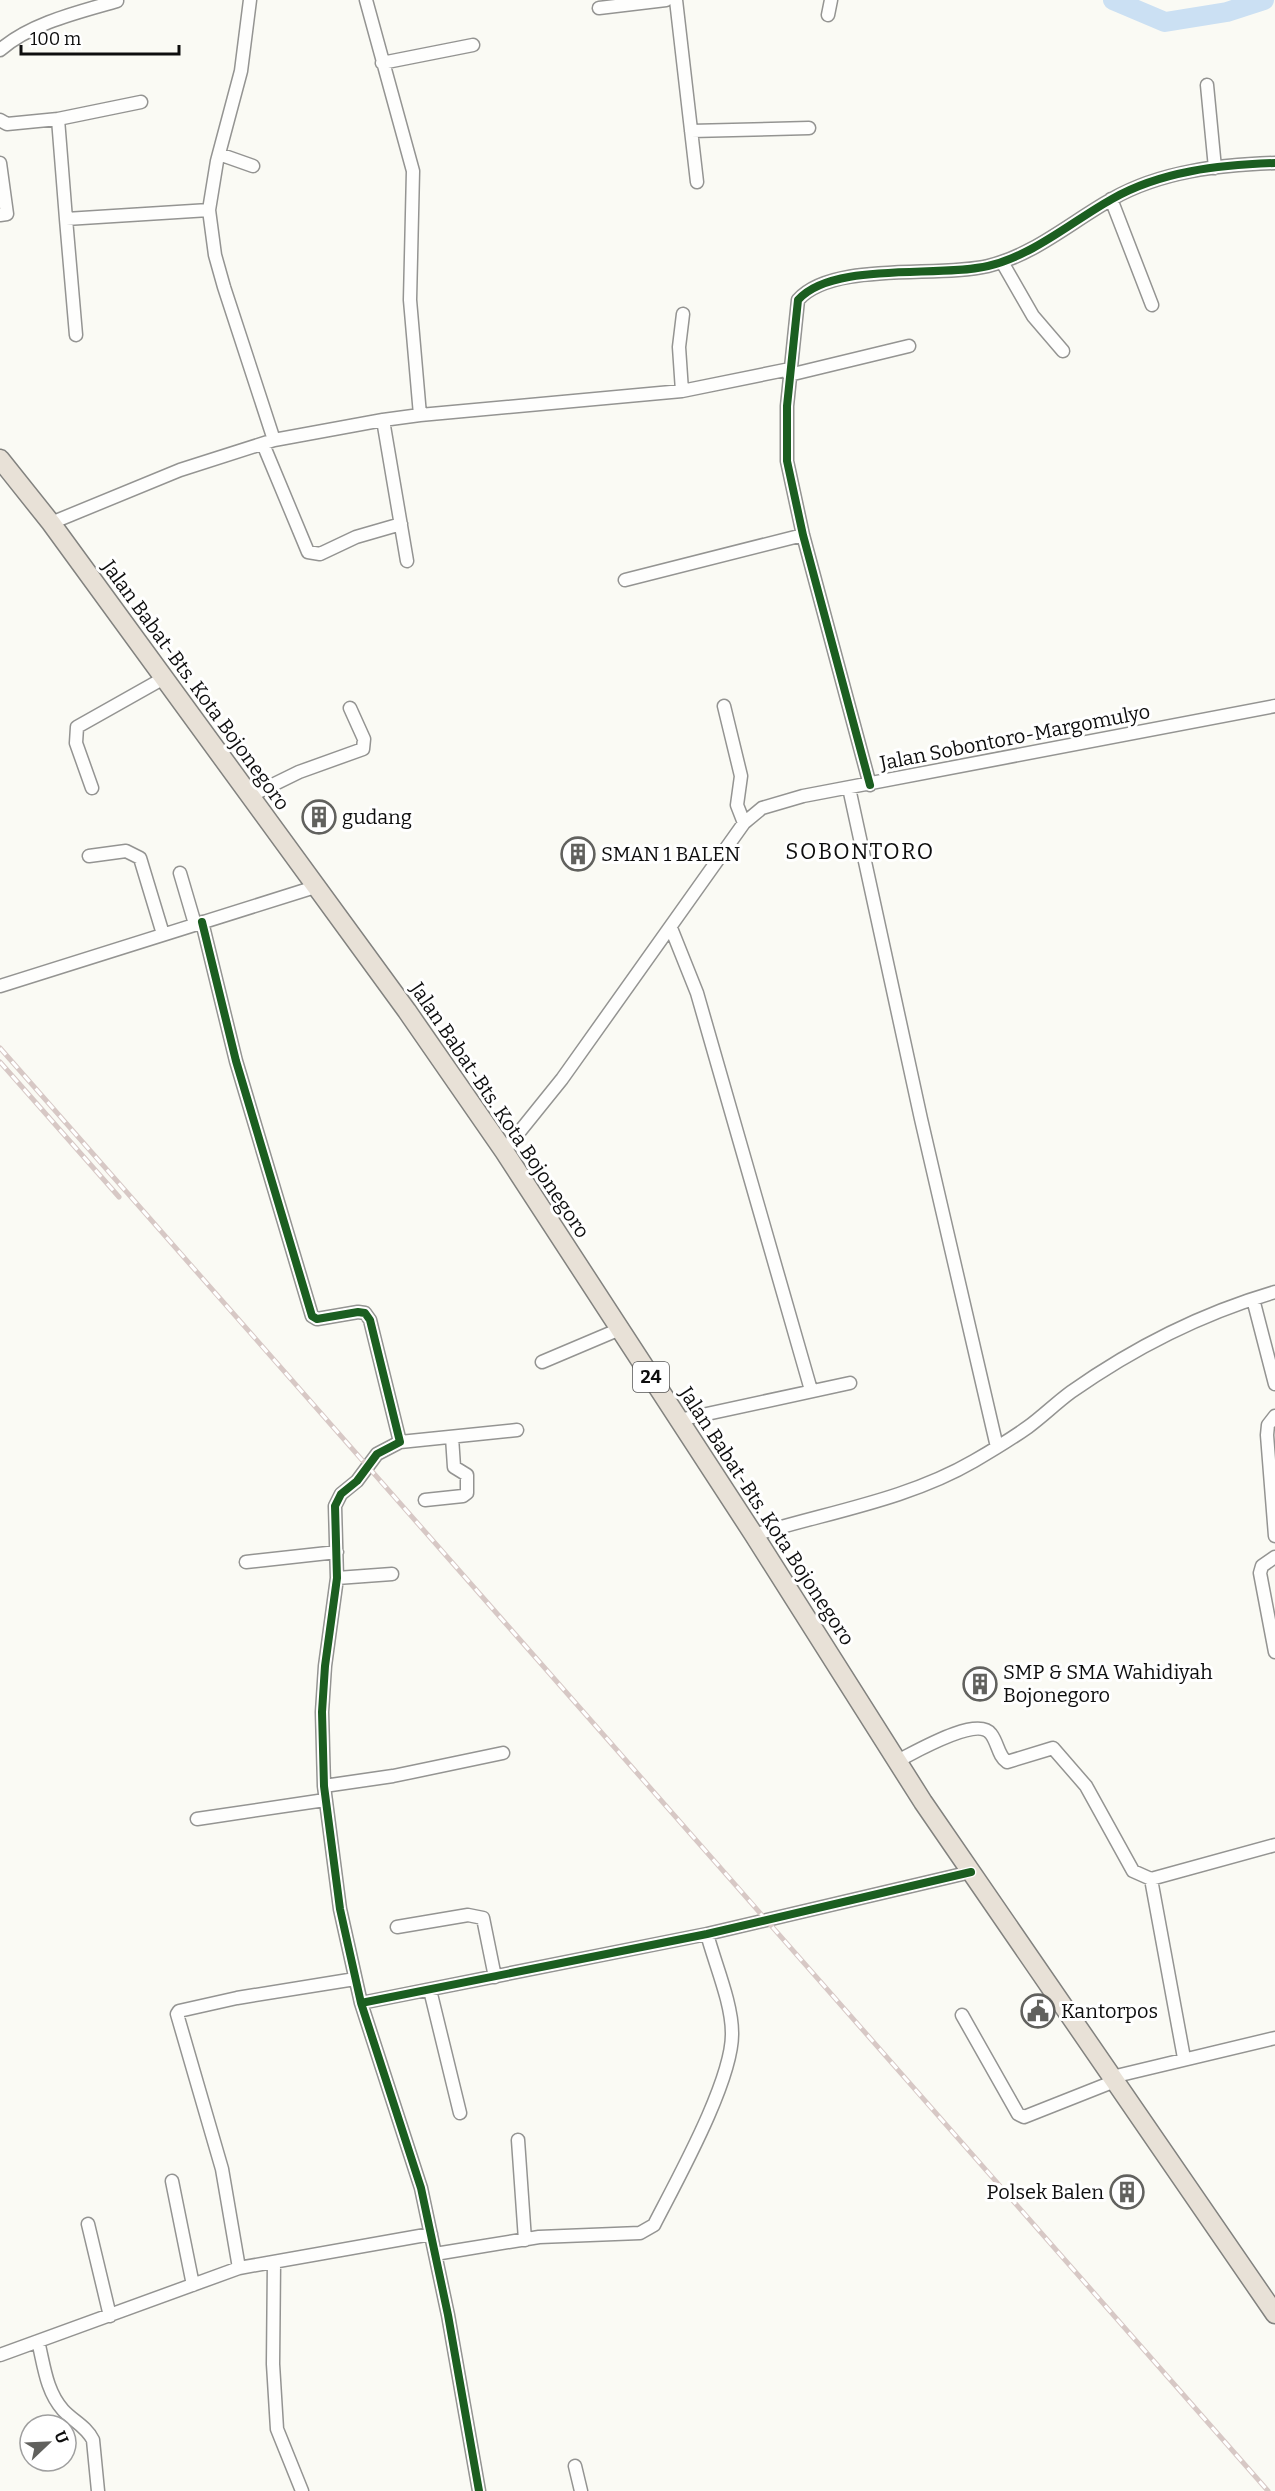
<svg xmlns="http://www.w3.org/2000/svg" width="1275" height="2491" font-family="Bitter,serif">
	<rect width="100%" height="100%" fill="#fafaf4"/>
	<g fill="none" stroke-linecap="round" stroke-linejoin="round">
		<path stroke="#cbe0f3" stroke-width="20" d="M 1113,0 L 1165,22 L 1227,12 L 1264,0"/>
		<defs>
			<path id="minor" d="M 366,0 L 413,171 L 410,300 L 420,415 L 383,420
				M 676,0 L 697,182
				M 599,8 L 666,0
				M 828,15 L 831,0
				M 0,50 C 31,23 79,12 117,1
				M 382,63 L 473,45
				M 1207,85 L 1215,168
				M 58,119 L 141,102
				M 0,120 L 7,124 L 58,119 L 66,219 L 209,210
				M 691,131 L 809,128
				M 219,154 L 253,166
				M 0,163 L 7,214 L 0,215
				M 1111,199 L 1152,305
				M 66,219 L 76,335
				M 1002,262 L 1033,316 L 1063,351
				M 789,375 L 909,346
				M 682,391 L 679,347 L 683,314
				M 420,415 L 682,391 L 790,369
				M 274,440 L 383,420 L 407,561
				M 263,444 L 308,552 L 320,554 L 356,537 L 401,524
				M 51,523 L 180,470 L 274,440 L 224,287 L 215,255 L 209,210 L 217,161 L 241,71 L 250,0
				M 625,580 L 803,535
				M 724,706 L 741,776 L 737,805 L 744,823
				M 870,785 L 803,535 L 787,461 L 787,406 L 798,300 C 832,261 938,278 988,266 C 1034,255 1071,222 1112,199 C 1161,171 1219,165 1275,163
				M 92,788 L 76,743 L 77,727 L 164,678
				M 849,788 L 921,1119 L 997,1447
				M 250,796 L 299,772 L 363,749 L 364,739 L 350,708
				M 89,856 L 126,851 L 140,858 L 163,934
				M 180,873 L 195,924
				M 202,922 L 236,1061 L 312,1316 L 317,1319 L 358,1312 L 365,1313 L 370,1320 L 400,1442 L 377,1454 L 357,1481 L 341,1494 L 335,1506 L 337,1578 L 325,1666 L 322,1712 L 324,1786 L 340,1909 L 361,2003
				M 671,928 L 697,993 L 811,1390
				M 0,986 L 315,887
				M 504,1151 L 562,1079 L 744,823 L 762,808 L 803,796 L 1275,706
				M 1253,1299 L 1275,1384
				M 542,1362 L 620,1329
				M 1275,1416 L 1268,1425 L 1267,1435 L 1275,1536
				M 679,1420 L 850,1383
				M 400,1442 L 517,1430
				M 425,1500 L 463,1496 L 467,1493 L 467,1475 L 454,1467 L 452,1437
				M 754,1535 C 828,1512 907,1500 974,1461 C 993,1450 1011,1439 1028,1427 C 1043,1416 1056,1403 1071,1392 C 1132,1349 1203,1313 1275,1292
				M 1275,1557 L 1262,1566 L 1260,1573 L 1275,1652
				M 246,1562 L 337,1552
				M 337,1578 L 392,1574
				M 897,1761 C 914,1753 977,1715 991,1734 C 998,1743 998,1756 1007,1762 L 1053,1748 L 1086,1786 L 1133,1871 L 1151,1879 L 1184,2058
				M 324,1786 L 393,1776 L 503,1753
				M 197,1819 L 325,1800
				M 1151,1879 L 1275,1845
				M 397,1927 L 468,1915 L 483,1918 L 495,1977
				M 430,1990 L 460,2113
				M 962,2015 L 1018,2114 L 1024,2117 L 1115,2081
				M 1112,2077 L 1275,2038
				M 518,2140 L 525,2240
				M 172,2181 L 193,2285
				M 88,2224 L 110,2316
				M 435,2254 L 539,2237 L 640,2233 L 654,2225 C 677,2180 733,2080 732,2033 C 732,2003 715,1964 707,1934
				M 274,2262 L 273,2364 L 277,2429 L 302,2491
				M 239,2268 L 222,2169 L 177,2014 L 179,2011 L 237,1998 L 355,1979
				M 38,2341 C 44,2365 46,2391 63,2410 C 73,2421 86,2426 93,2440 L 98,2491
				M 0,2355 L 239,2268 L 431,2234
				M 575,2466 L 581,2491
				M 479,2491 L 448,2315 L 421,2188 L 361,2003 L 707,1934 L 971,1872"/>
			<path id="highway" d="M 0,459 L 51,523 L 407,1011 L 504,1151 L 754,1535 L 923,1802 L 1275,2314"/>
		</defs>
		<use href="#minor" stroke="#949492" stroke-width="15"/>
		<use href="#highway" stroke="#82827f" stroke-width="21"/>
		<use href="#minor" stroke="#fefefd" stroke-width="12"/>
		<use href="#highway" stroke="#e8e1d7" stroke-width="18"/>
		<defs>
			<path id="rail" d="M 0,1048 L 1268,2491
				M 0,1062 L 119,1197"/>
		</defs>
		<use href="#rail" stroke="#d7c8c5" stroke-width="5"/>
		<use href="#rail" stroke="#fff" stroke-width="3" stroke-dasharray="9" stroke-linecap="butt"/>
		<defs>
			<path id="cycleway" d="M 870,785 L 803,535 L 787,461 L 787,406 L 798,300 C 832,261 938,278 988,266 C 1034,255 1071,222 1112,199 C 1161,171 1219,165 1275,163
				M 202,922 L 236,1061 L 312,1316 L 317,1319 L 358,1312 L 365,1313 L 370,1320 L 400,1442 L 377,1454 L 357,1481 L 341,1494 L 335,1506 L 337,1578 L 325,1666 L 322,1712 L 324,1786 L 340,1909 L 361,2003
				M 479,2491 L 448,2315 L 421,2188 L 361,2003 L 707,1934 L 971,1872"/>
		</defs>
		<use href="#cycleway" stroke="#fff" stroke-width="11"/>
		<use href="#cycleway" stroke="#1b5e20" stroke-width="8"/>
	</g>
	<defs>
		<symbol id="building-ring" viewBox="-11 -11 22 22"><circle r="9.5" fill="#fff" stroke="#61615e" stroke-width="1.5"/><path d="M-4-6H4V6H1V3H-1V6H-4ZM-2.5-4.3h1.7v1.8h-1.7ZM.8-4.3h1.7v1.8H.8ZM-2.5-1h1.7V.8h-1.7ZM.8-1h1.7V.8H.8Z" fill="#61615e"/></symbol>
		<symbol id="civic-ring" viewBox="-11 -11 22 22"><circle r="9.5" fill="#fff" stroke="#61615e" stroke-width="1.5"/><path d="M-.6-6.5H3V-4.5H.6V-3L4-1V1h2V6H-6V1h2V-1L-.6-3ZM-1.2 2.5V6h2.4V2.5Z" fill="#61615e"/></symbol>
	</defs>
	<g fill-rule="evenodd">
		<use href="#building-ring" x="300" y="798" width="38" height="38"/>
		<use href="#building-ring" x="559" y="835" width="38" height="38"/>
		<use href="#building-ring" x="961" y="1665" width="38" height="38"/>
		<use href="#civic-ring" x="1019" y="1992" width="38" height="38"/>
		<use href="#building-ring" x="1108" y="2173" width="38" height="38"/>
	</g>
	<g text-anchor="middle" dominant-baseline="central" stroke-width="6" stroke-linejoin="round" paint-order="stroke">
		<rect fill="#fff" stroke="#565656" stroke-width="1.5" x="633" y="1362" width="36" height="30" rx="4.5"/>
		<g font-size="18" font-weight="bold" fill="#0e0e0e">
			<text x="651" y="1377">24</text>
		</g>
		<g font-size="20" fill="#0e0e0e" stroke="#fff">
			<text transform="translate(196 685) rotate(54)">Jalan Babat-Bts. Kota Bojonegoro</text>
			<text transform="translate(1015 737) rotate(-11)">Jalan Sobontoro-Margomulyo</text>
			<text transform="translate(500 1110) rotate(56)">Jalan Babat-Bts. Kota Bojonegoro</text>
			<text transform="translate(767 1516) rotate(57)">Jalan Babat-Bts. Kota Bojonegoro</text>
		</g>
		<g font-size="20" fill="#0e0e0e" stroke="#fff" text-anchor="start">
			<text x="342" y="817">gudang</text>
			<text x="601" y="854">SMAN 1 BALEN</text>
			<text x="1003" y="1672">SMP &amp; SMA Wahidiyah<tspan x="1003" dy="23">Bojonegoro</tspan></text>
			<text x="1061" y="2011">Kantorpos</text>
			<text x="1104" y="2192" text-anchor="end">Polsek Balen</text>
		</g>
		<g font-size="22" letter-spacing="1.5" fill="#0e0e0e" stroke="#fff">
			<text x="860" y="851">SOBONTORO</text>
		</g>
	</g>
	<g transform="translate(48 2443) rotate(67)"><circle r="28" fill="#ffffff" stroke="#9f9f9f" stroke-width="1.5"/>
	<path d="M0-4.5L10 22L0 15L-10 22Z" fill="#61615e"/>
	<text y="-9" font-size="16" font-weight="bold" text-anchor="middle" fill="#0e0e0e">U</text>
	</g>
	<path d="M21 45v9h158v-9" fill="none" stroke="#0e0e0e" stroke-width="3"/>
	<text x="30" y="45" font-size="18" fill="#0e0e0e" stroke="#ffffff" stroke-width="4.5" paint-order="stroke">100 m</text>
</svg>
